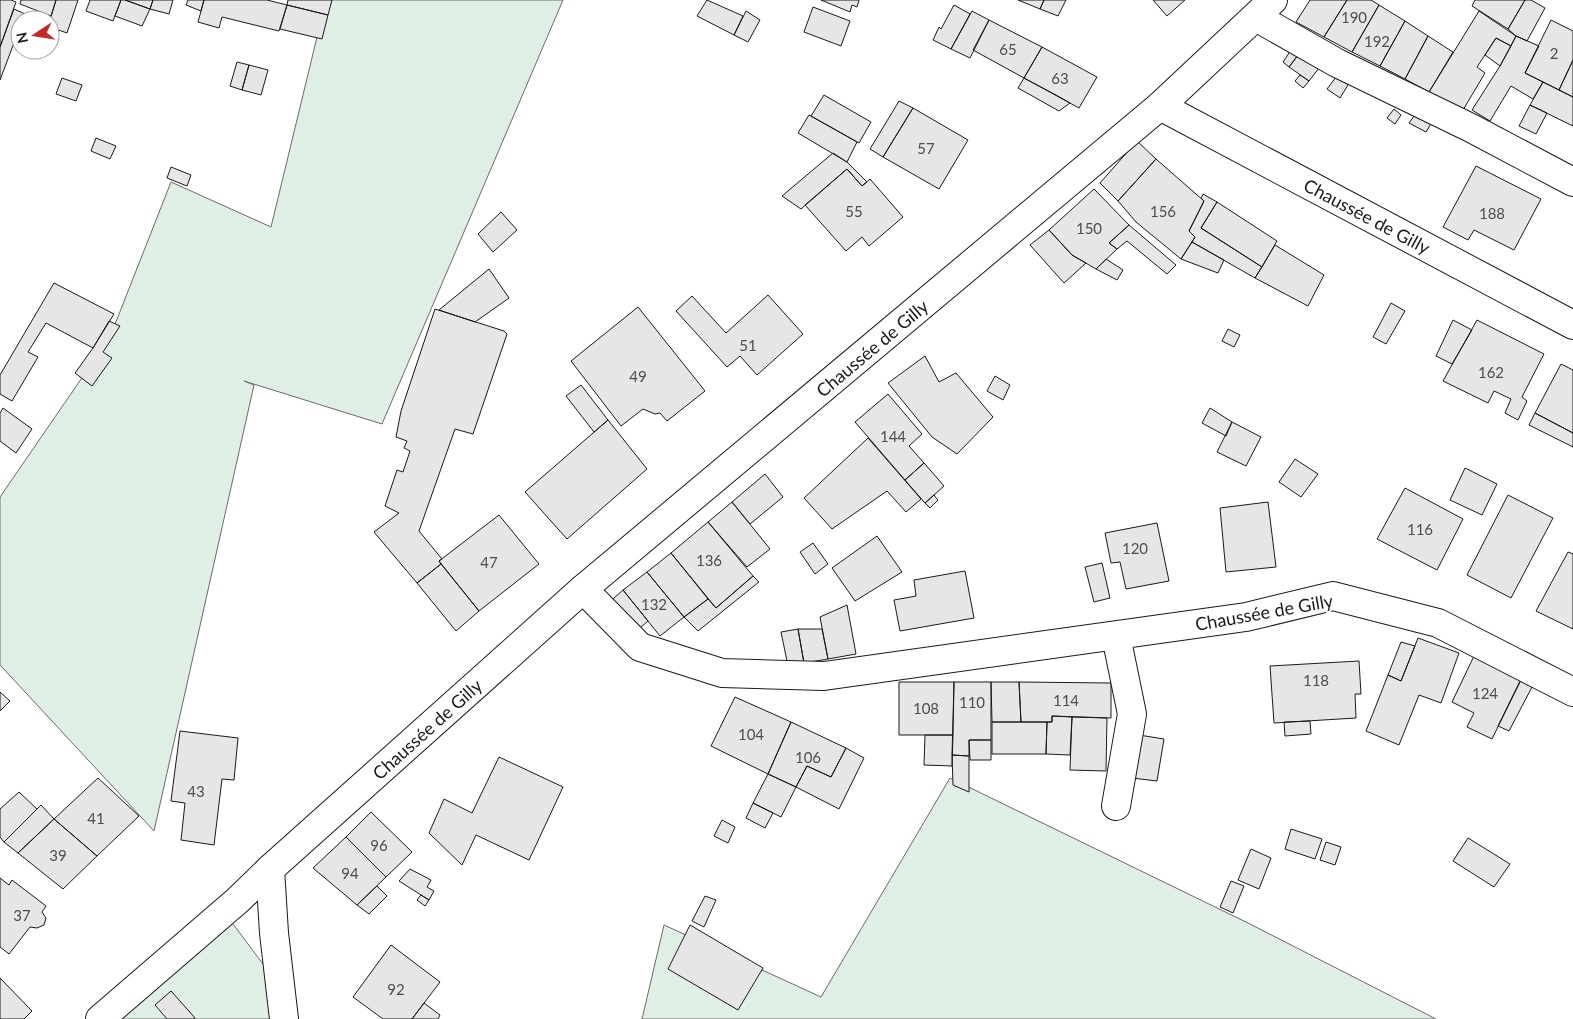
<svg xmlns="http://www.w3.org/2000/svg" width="1573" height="1019" font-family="Lato,sans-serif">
	<rect width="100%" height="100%" fill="#fff"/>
	<path fill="#e0efe3" stroke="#6a6a6a" d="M 326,0 L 563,0 L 382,424 L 244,381 L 254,385 L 154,831 L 0,665 L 0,497 L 110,337 L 171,182 L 271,227 Z
		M 950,778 L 1248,923 L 1436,1019 L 642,1019 L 664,925 L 821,997 Z
		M 224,912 L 266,968 L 270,1019 L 100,1019 Z"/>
	<path fill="#e6e6e6" stroke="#1a1a1a" d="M 0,0 L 11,0 L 16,2 L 0,47 Z
		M 21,0 L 56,0 L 51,16 L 20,4 Z
		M 56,0 L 78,0 L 67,33 L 50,27 L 50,20 Z
		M 90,0 L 121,0 L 113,21 L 86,11 Z
		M 121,0 L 125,0 L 150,9 L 142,26 L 115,16 Z
		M 125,0 L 153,0 L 150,9 Z
		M 153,0 L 173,0 L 169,14 L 150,9 Z
		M 188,0 L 204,0 L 201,11 L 186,5 Z
		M 204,0 L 267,0 L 287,5 L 279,31 L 222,17 L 219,28 L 198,22 Z
		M 288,0 L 332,0 L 328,15 L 287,5 Z
		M 707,0 L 743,16 L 734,35 L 697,16 Z
		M 821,0 L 859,0 L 857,7 L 852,5 L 850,12 Z
		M 1018,0 L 1044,0 L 1040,9 Z
		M 1044,0 L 1066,0 L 1058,16 L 1040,9 Z
		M 1153,0 L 1185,0 L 1167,16 Z
		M 1310,0 L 1347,0 L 1324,37 L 1296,22 Z
		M 1347,0 L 1371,0 L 1379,5 L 1352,52 L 1324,37 Z
		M 1475,0 L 1525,0 L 1508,29 L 1472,6 Z
		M 1525,0 L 1531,0 L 1545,8 L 1527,41 L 1516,36 L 1508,29 Z
		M 287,5 L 328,15 L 322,39 L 280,29 Z
		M 954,5 L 970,14 L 951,49 L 933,40 L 939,27 L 941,29 Z
		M 1379,5 L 1405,21 L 1380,66 L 1352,52 Z
		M 813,7 L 850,21 L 841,46 L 804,32 Z
		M 14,9 L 25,14 L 23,20 L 20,20 L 20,27 L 0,80 L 0,47 Z
		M 746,11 L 760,20 L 748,42 L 734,35 Z
		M 972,11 L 989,20 L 970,58 L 951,49 Z
		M 1479,11 L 1516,36 L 1511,46 L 1496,38 L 1477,67 L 1485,73 L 1463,110 L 1429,92 Z
		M 989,20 L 1042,47 L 1024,78 L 973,50 Z
		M 1551,20 L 1573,31 L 1573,60 L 1559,90 L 1525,73 Z
		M 1405,21 L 1428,36 L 1405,79 L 1380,66 Z
		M 1428,36 L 1453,52 L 1429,92 L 1405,79 Z
		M 1516,36 L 1539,46 L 1525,73 L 1543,82 L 1533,99 L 1511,86 L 1490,121 L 1472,110 L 1500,66 Z
		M 1496,38 L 1511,46 L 1500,66 L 1485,55 Z
		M 1305,46 L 1326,59 L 1309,81 L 1289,67 Z
		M 1042,47 L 1097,77 L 1079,108 L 1024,78 Z
		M 1291,50 L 1298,55 L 1289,67 L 1283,62 Z
		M 1573,60 L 1573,97 L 1559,90 Z
		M 237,62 L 249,65 L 242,90 L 230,86 Z
		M 249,65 L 268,70 L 261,95 L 242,90 Z
		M 1343,68 L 1354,75 L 1340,98 L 1327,89 Z
		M 1300,75 L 1309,81 L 1303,88 L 1295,81 Z
		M 62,78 L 82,85 L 76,101 L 56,94 Z
		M 1024,78 L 1056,95 L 1070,103 L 1059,111 L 1018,88 Z
		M 1543,82 L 1573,97 L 1573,126 L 1530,105 Z
		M 824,95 L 871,122 L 859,143 L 811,116 Z
		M 899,101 L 913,108 L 883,157 L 870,149 Z
		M 1530,105 L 1547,113 L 1536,134 L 1519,126 Z
		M 913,108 L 968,140 L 939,189 L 883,157 Z
		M 1420,108 L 1435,117 L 1426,132 L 1409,123 Z
		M 1394,109 L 1401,115 L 1395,124 L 1387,118 Z
		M 809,115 L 857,142 L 847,162 L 798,133 Z
		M 96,138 L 116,146 L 110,159 L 91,151 Z
		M 1137,141 L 1156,159 L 1118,201 L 1100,183 Z
		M 833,153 L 847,162 L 867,182 L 862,186 L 847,169 L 801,209 L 782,196 Z
		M 1156,159 L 1204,201 L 1189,231 L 1195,237 L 1181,259 L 1136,222 L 1118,201 Z
		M 1476,166 L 1541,199 L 1514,250 L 1474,230 L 1468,240 L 1443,227 Z
		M 171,167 L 191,175 L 187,186 L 167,178 Z
		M 847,169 L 862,186 L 870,179 L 903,217 L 869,246 L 862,237 L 846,251 L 805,205 Z
		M 1094,189 L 1129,225 L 1109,243 L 1117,249 L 1096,269 L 1072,255 L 1049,230 Z
		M 1203,194 L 1217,202 L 1201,228 L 1262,267 L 1255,278 L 1192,242 L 1195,237 L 1189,231 L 1204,201 L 1201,198 Z
		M 1217,202 L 1277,241 L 1262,267 L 1201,228 Z
		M 501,212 L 517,230 L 493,252 L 478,234 Z
		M 1129,225 L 1176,265 L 1167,274 L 1127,241 L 1117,249 L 1109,243 Z
		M 1049,230 L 1072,255 L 1086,263 L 1064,283 L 1030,245 Z
		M 1192,242 L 1224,260 L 1218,273 L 1181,259 Z
		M 1275,245 L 1324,275 L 1308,306 L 1255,278 Z
		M 1106,259 L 1123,270 L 1117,280 L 1096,269 Z
		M 489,269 L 509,298 L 475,322 L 439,310 Z
		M 54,283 L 114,314 L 93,348 L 46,323 L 28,352 L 38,357 L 12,401 L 0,394 L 0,375 Z
		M 768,295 L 803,334 L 757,375 L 740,356 L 727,367 L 676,311 L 692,296 L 726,333 Z
		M 1391,303 L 1405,311 L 1386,344 L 1373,337 Z
		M 638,307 L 705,391 L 667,421 L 660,413 L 655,414 L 643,409 L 621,426 L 571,361 Z
		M 435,309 L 504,331 L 507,334 L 473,434 L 455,429 L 419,531 L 442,559 L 439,561 L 441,564 L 417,583 L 374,532 L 399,513 L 385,506 L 397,470 L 403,472 L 410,451 L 404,448 L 407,441 L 396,437 L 401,411 Z
		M 1453,320 L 1472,330 L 1452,364 L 1436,356 Z
		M 1477,320 L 1544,354 L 1522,397 L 1527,401 L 1518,420 L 1505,413 L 1511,399 L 1494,391 L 1488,403 L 1443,381 Z
		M 109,321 L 120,326 L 103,352 L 112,358 L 92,386 L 75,373 L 93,348 Z
		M 1228,329 L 1240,335 L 1234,347 L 1222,341 Z
		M 925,356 L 939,382 L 956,373 L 993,417 L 957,454 L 932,437 L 888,383 Z
		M 1561,364 L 1573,370 L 1573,433 L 1535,413 Z
		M 995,376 L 1010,385 L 1003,400 L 987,391 Z
		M 581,385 L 608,420 L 594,432 L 566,396 Z
		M 888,394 L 922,434 L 909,446 L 924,463 L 905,480 L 855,422 Z
		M 3,408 L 32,429 L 16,453 L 0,441 L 0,413 Z
		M 1210,408 L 1232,422 L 1226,436 L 1202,423 Z
		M 1535,413 L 1573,433 L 1573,447 L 1529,425 Z
		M 608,420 L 647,469 L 567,539 L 525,492 Z
		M 1232,422 L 1261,437 L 1246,466 L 1217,452 Z
		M 868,438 L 921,499 L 906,512 L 887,491 L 832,529 L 804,498 Z
		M 1295,459 L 1318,474 L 1301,497 L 1279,482 Z
		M 924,463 L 944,486 L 925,503 L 905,480 Z
		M 1465,468 L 1497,484 L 1482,515 L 1450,500 Z
		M 765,474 L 783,497 L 750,524 L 732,502 Z
		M 1405,488 L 1463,519 L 1437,570 L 1377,539 Z
		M 934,495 L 938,500 L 930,508 L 925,503 Z
		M 1508,495 L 1553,518 L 1511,598 L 1467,575 Z
		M 732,502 L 770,549 L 747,567 L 708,522 Z
		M 1268,502 L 1276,567 L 1226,572 L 1220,508 Z
		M 499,515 L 539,564 L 479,611 L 439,561 Z
		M 708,522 L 753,576 L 716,608 L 671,553 Z
		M 1157,523 L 1169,581 L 1126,589 L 1120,562 L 1111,563 L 1105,533 Z
		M 877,536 L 902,572 L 855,601 L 832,568 Z
		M 813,543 L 828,564 L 815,574 L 800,552 Z
		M 1568,552 L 1573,554 L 1573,629 L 1536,611 Z
		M 671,553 L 708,599 L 684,617 L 647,572 Z
		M 1102,563 L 1110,598 L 1094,602 L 1085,567 Z
		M 441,564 L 479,611 L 456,631 L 417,583 Z
		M 965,571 L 974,618 L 900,631 L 894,600 L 916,596 L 914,580 Z
		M 647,572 L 684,617 L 660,636 L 623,590 Z
		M 753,576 L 759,582 L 698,631 L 684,617 L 708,599 L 716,608 Z
		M 623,590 L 648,621 L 640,628 L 604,607 Z
		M 847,605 L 856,654 L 828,659 L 820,617 Z
		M 798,629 L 822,629 L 828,659 L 804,663 Z
		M 798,629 L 804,663 L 788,666 L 781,632 Z
		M 1418,638 L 1459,653 L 1441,703 L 1419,695 L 1399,745 L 1366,731 L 1388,675 L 1401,681 Z
		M 1401,642 L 1415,646 L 1401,681 L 1388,675 Z
		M 1474,656 L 1521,680 L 1492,739 L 1467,727 L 1474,713 L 1452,702 Z
		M 1359,661 L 1361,694 L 1355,694 L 1356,718 L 1274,723 L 1270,666 Z
		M 1520,681 L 1532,687 L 1509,731 L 1498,726 Z
		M 899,682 L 954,682 L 953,735 L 899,735 Z
		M 954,682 L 991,682 L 991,740 L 969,740 L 969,756 L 952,755 Z
		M 991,682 L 1019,682 L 1021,722 L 992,722 Z
		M 1019,682 L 1111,683 L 1111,718 L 1052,716 L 1052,722 L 1021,722 Z
		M 0,692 L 10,701 L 0,711 Z
		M 735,697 L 791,722 L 768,774 L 711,746 Z
		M 1052,716 L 1072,717 L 1070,755 L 1046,754 L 1047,722 L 1052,722 Z
		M 1072,717 L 1107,718 L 1106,771 L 1070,770 Z
		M 1310,721 L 1311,734 L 1285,736 L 1284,722 Z
		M 791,722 L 846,748 L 831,777 L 807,766 L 796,787 L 768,774 Z
		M 992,722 L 1047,722 L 1046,754 L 992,754 Z
		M 180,731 L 238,738 L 234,780 L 222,779 L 214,845 L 181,840 L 185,803 L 171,801 Z
		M 925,735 L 953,735 L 952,766 L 924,765 Z
		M 1139,735 L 1164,739 L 1157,781 L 1132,778 Z
		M 969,740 L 991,740 L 991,760 L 970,760 Z
		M 846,748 L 864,758 L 839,809 L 796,787 L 807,766 L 831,777 Z
		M 952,755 L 969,756 L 969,792 L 953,785 Z
		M 499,757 L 563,787 L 529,860 L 476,835 L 462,865 L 429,833 L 444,799 L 472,813 Z
		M 768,774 L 796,787 L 781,817 L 753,803 Z
		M 98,778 L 139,816 L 97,856 L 54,819 Z
		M 19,792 L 37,809 L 4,842 L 0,837 L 0,809 Z
		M 753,803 L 773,813 L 765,828 L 746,818 Z
		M 41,805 L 54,819 L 18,853 L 4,842 Z
		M 371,812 L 412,852 L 386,877 L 346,837 Z
		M 54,819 L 97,856 L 63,889 L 18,853 Z
		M 722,820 L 735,827 L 728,843 L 714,836 Z
		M 1291,829 L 1322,839 L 1315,859 L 1285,849 Z
		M 346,837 L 386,877 L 357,905 L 313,868 Z
		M 1468,838 L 1510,864 L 1494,887 L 1453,861 Z
		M 1326,842 L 1341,847 L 1335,865 L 1320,860 Z
		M 1251,849 L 1271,858 L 1259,889 L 1238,880 Z
		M 410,869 L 431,880 L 427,887 L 434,891 L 429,900 L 399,881 Z
		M 0,878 L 9,885 L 12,880 L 46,906 L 42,912 L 46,918 L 44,925 L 37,928 L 30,927 L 9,954 L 0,947 Z
		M 1231,881 L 1244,886 L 1233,913 L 1220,907 Z
		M 377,886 L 387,896 L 369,914 L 357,905 Z
		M 421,895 L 429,900 L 425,906 L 417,900 Z
		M 705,896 L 716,900 L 704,927 L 692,921 Z
		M 690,925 L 763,968 L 738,1010 L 668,969 Z
		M 391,945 L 440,982 L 412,1019 L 383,1019 L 353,997 Z
		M 0,978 L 32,1011 L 24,1019 L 0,1019 Z
		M 171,991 L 195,1018 L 193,1019 L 167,1019 L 155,1005 Z
		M 424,1003 L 440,1015 L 438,1019 L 412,1019 Z"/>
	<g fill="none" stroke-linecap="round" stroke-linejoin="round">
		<defs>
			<path id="street" d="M 1256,17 L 1337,63 L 1471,128 L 1573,182
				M 1160,106 L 1573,325
				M 583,589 L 640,647 L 722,673 L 824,676 L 1246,617 L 1333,596 L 1438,623 L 1573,692
				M 1116,636 L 1132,714 L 1116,806
				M 270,869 L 274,933 L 284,1019"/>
			<path id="secondary" d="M 100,1019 L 238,900 L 270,869 L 583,589 L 1160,106 L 1273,0"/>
		</defs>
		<use href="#street" stroke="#1a1a1a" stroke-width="30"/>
		<use href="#secondary" stroke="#1a1a1a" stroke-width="30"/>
		<use href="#street" stroke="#fff" stroke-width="28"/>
		<use href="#secondary" stroke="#fff" stroke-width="28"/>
	</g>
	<g text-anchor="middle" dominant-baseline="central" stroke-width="4" stroke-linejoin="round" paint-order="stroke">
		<g font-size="15" fill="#4d4d4d">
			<text x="1354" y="17">190</text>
			<text x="1377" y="41">192</text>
			<text x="1008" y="49">65</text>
			<text x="1554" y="53">2</text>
			<text x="1060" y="78">63</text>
			<text x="926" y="148">57</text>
			<text x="854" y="211">55</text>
			<text x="1163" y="211">156</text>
			<text x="1492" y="213">188</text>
			<text x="1089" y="228">150</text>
			<text x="748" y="345">51</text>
			<text x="1491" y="372">162</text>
			<text x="638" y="376">49</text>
			<text x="893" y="436">144</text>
			<text x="1420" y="529">116</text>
			<text x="1135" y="548">120</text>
			<text x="709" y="560">136</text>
			<text x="489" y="562">47</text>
			<text x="654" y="604">132</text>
			<text x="1316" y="680">118</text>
			<text x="1485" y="693">124</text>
			<text x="1066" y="700">114</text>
			<text x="972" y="702">110</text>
			<text x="926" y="708">108</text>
			<text x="751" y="734">104</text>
			<text x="808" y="757">106</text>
			<text x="196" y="791">43</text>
			<text x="96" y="818">41</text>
			<text x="379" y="845">96</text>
			<text x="58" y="855">39</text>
			<text x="350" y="873">94</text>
			<text x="22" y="915">37</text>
			<text x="396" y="989">92</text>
		</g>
		<g font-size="18" fill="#1a1a1a" stroke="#fff">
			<text transform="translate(1367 216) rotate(28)">Chaussée de Gilly</text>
			<text transform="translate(872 348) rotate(-40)">Chaussée de Gilly</text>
			<text transform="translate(1264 612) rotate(-10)">Chaussée de Gilly</text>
			<text transform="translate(427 729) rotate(-42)">Chaussée de Gilly</text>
		</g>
	</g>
	<g transform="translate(35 35) rotate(258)"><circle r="24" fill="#ffffff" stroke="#a3a3a3"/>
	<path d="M0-4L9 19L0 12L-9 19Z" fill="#c62828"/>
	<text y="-8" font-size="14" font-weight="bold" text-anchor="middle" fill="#1a1a1a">N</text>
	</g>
</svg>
